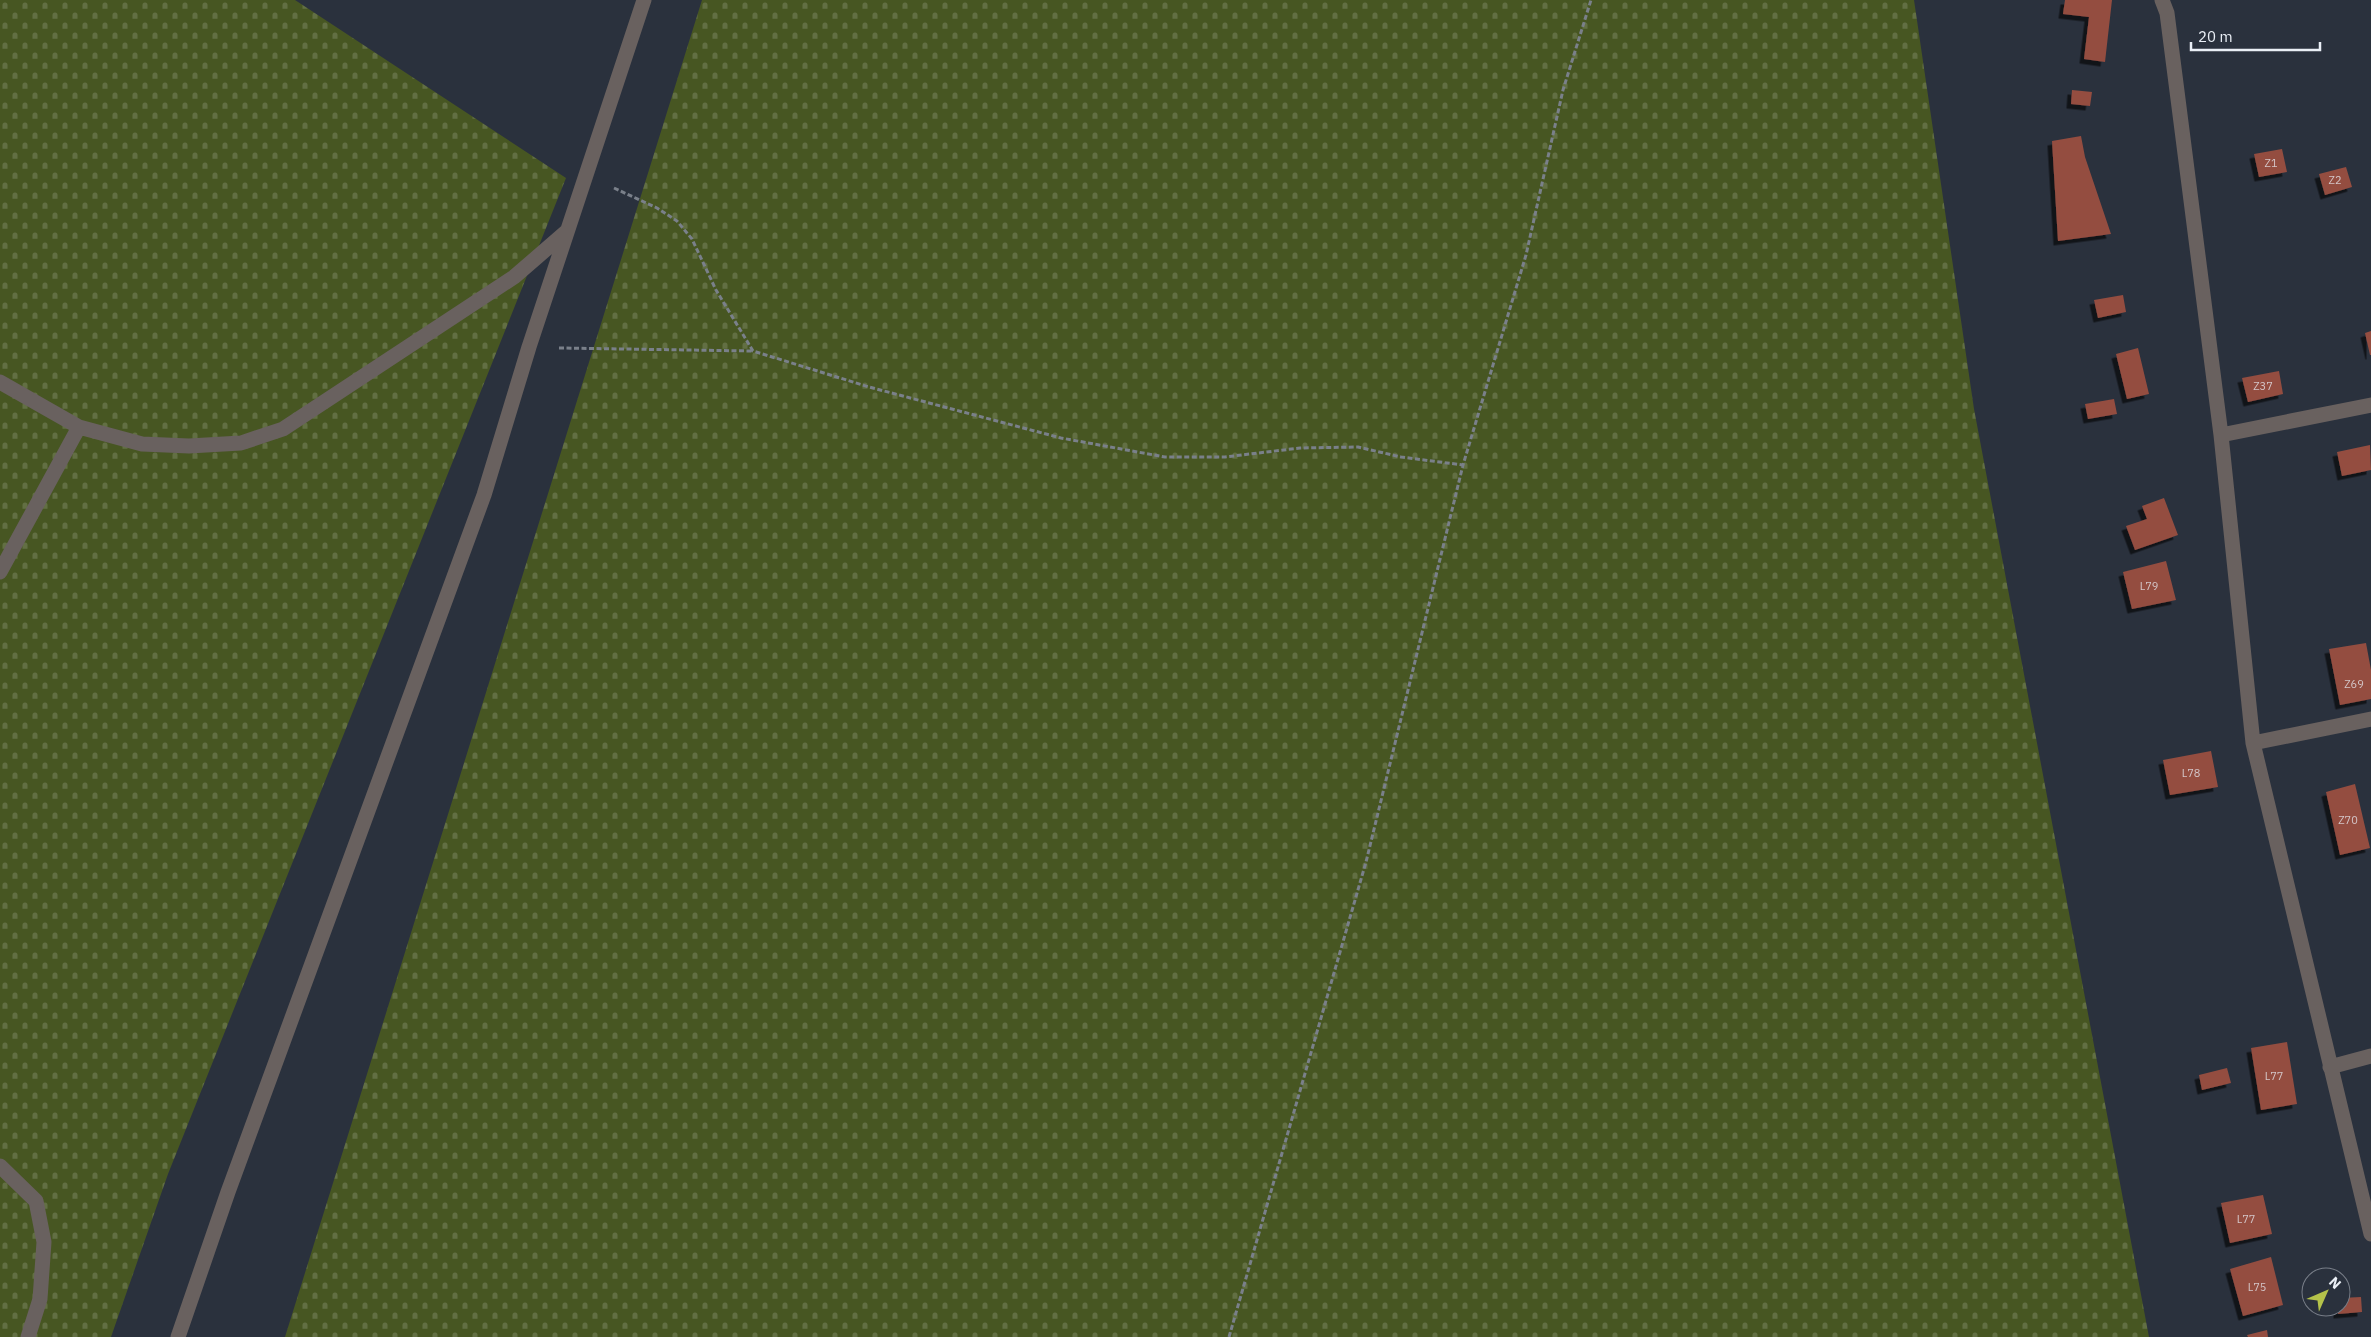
<svg xmlns="http://www.w3.org/2000/svg" width="2371" height="1337" font-family="'IBM Plex Sans',sans-serif">
	<defs>
		<pattern id="cemetery-stones" width="16" height="16" patternUnits="userSpaceOnUse" patternTransform="scale(1.25)"><rect width="16" height="16" fill="#475622"/><path d="M2 7V4a2 2 0 0 1 4 0v3zM10 15v-3a2 2 0 0 1 4 0v3z" fill="#626f43"/></pattern>
		<filter id="shadow"><feDropShadow dx="-4.5" dy="4.5" stdDeviation="0" flood-color="#0009"/></filter>
	</defs>
	<rect width="100%" height="100%" fill="#2a313d"/>
	<path fill="url(#cemetery-stones)" d="M 0,0 L 295,0 L 566,178 L 168,1174 L 111,1337 L 0,1337 Z
		M 702,0 L 1914,0 L 1974,409 L 2149,1337 L 285,1337 Z"/>
	<path fill="#944d40" filter="url(#shadow)" d="M 2065,0 L 2112,0 L 2105,62 L 2084,59 L 2089,17 L 2063,14 Z
		M 2072,90 L 2092,92 L 2090,106 L 2071,104 Z
		M 2081,136 L 2085,157 L 2111,234 L 2058,241 L 2052,141 Z
		M 2282,149 L 2287,172 L 2259,177 L 2254,154 Z
		M 2346,167 L 2352,187 L 2325,195 L 2319,174 Z
		M 2123,295 L 2126,312 L 2098,318 L 2094,300 Z
		M 2371,331 L 2371,355 L 2370,355 L 2365,333 Z
		M 2138,348 L 2149,394 L 2127,399 L 2116,354 Z
		M 2279,371 L 2283,394 L 2248,402 L 2242,378 Z
		M 2114,399 L 2117,414 L 2088,419 L 2085,404 Z
		M 2370,445 L 2371,470 L 2342,476 L 2337,452 Z
		M 2164,498 L 2178,535 L 2135,550 L 2126,526 L 2147,519 L 2142,506 Z
		M 2166,561 L 2176,600 L 2132,609 L 2123,572 Z
		M 2366,643 L 2371,670 L 2371,699 L 2340,705 L 2329,649 Z
		M 2211,751 L 2218,787 L 2170,795 L 2163,760 Z
		M 2355,784 L 2370,848 L 2340,855 L 2326,792 Z
		M 2287,1042 L 2297,1104 L 2261,1110 L 2251,1048 Z
		M 2227,1068 L 2231,1083 L 2202,1090 L 2199,1075 Z
		M 2263,1195 L 2272,1234 L 2230,1243 L 2221,1203 Z
		M 2271,1257 L 2283,1305 L 2243,1316 L 2230,1269 Z
		M 2361,1297 L 2362,1312 L 2338,1314 L 2338,1307 L 2341,1307 L 2341,1298 Z
		M 2267,1330 L 2268,1337 L 2248,1337 L 2247,1335 Z"/>
	<g fill="none" stroke-linecap="round" stroke-linejoin="round">
		<path stroke="#7a808a" stroke-width="3" stroke-dasharray="5 2.5" stroke-linecap="butt" d="M 614,188 L 657,208 L 677,221 L 692,239 L 716,290 L 753,351 L 869,387 L 1061,438 L 1165,457 L 1225,457 L 1300,448 L 1358,447 L 1401,457 L 1463,465
			M 559,348 L 753,351
			M 1229,1337 L 1366,862 L 1463,465 L 1526,255 L 1563,90 L 1591,0"/>
		<path stroke="#69615f" stroke-width="15" d="M 2162,0 L 2167,13 L 2221,435 L 2253,743 L 2371,1234
			M 0,382 L 79,427 L 142,444 L 189,446 L 241,443 L 283,429 L 514,277 L 566,232
			M 2221,435 L 2371,405
			M 0,572 L 79,427
			M 2253,743 L 2371,719
			M 2330,1067 L 2371,1056
			M 0,1166 L 36,1201 L 44,1242 L 40,1299 L 28,1337
			M 178,1337 L 228,1192 L 484,495 L 529,347 L 644,0"/>
	</g>
	<g text-anchor="middle" dominant-baseline="central" stroke-width="4" stroke-linejoin="round" paint-order="stroke">
		<g font-size="11" fill="#d4c6c8">
			<text x="2271" y="163">Z1</text>
			<text x="2335" y="180">Z2</text>
			<text x="2263" y="386">Z37</text>
			<text x="2149" y="586">L79</text>
			<text x="2354" y="684">Z69</text>
			<text x="2191" y="773">L78</text>
			<text x="2348" y="820">Z70</text>
			<text x="2274" y="1076">L77</text>
			<text x="2246" y="1219">L77</text>
			<text x="2257" y="1287">L75</text>
		</g>
	</g>
	<g transform="translate(2326 1292) rotate(45)"><circle r="24" fill="#2a313d" stroke="#777d87"/>
	<path d="M0-4L9 19L0 12L-9 19Z" fill="#b4c24a"/>
	<text y="-8" font-size="14" font-weight="bold" text-anchor="middle" fill="#eaeff6">N</text>
	</g>
	<path d="M2191 42v8h129v-8" fill="none" stroke="#eaeff6" stroke-width="2.5"/>
	<text x="2198" y="42" font-size="15" fill="#eaeff6" stroke="#2a313d" stroke-width="4" paint-order="stroke">20 m</text>
</svg>
